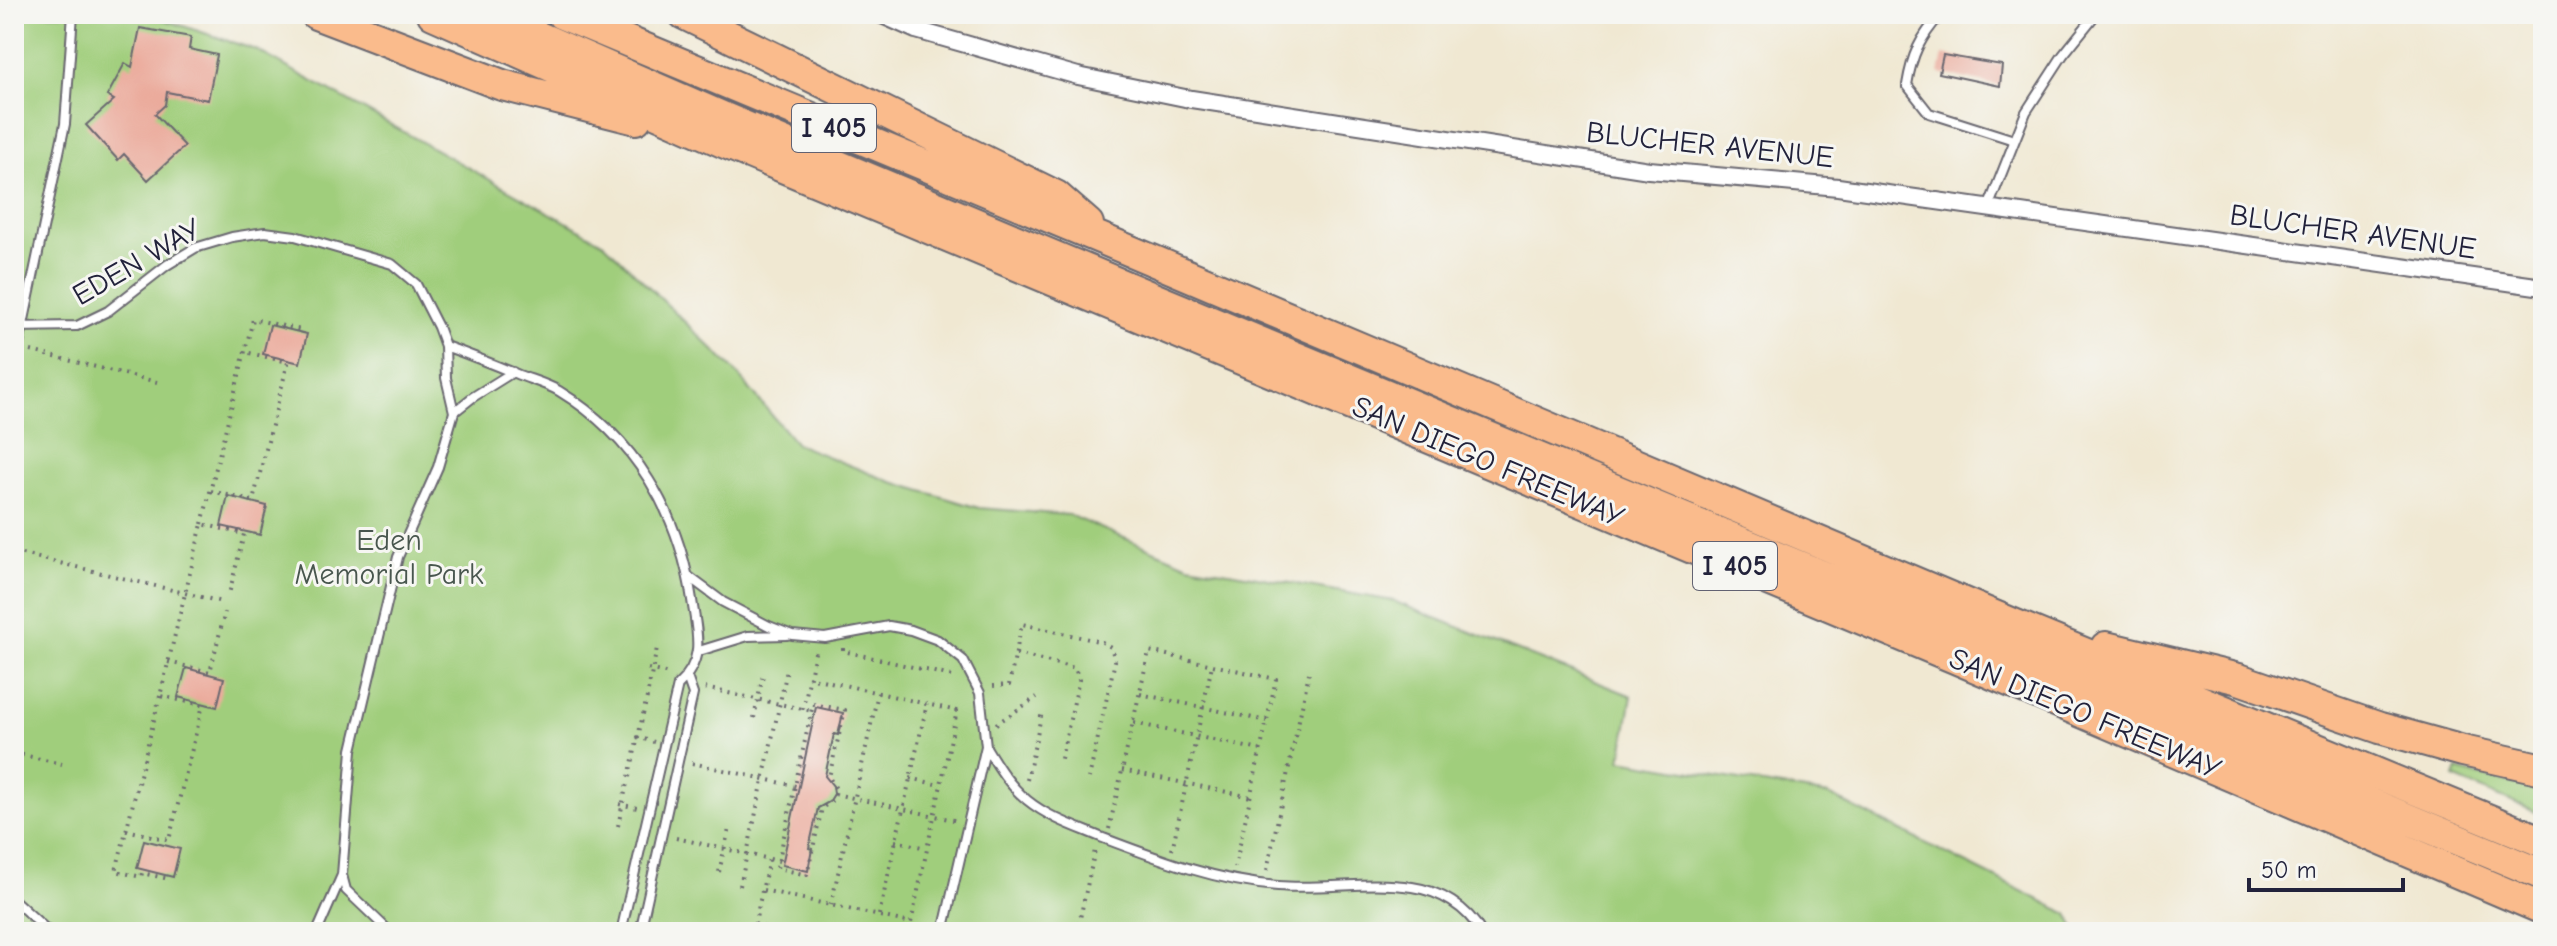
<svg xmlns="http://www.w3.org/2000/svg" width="2557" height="946" font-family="'Comic Neue',sans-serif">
	<rect width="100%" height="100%" fill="#f6f6f2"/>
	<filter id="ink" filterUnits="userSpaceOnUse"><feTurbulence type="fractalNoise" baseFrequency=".0125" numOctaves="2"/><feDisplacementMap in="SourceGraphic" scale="16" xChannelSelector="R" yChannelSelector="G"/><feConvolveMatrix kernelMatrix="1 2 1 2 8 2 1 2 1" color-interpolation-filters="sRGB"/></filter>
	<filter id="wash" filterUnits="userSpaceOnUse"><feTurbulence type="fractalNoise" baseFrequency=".006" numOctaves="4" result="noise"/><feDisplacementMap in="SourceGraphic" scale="32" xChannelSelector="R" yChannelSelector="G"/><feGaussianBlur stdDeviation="1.8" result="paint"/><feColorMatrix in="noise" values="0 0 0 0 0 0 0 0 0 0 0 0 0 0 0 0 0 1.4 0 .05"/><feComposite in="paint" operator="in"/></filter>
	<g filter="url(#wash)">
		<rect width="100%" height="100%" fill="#f0e8d2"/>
		<path fill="#a0ce7c" stroke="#61785c" stroke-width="2" d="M 14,14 L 147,14 L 256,50 L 604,243 L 733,369 L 796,444 L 889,481 L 979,508 L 1069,515 L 1189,565 L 1393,601 L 1632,696 L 1621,760 L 1829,795 L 2068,914 L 2077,932 L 14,932 Z
			M 2457,770 L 2543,791 L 2543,815 L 2454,778 Z"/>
		<g id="blocks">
			<path fill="#ebab9c" d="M 140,28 L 191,37 L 189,49 L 217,55 L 208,100 L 167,92 L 165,105 L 155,114 L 185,146 L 148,180 L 124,154 L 118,160 L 86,125 L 114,100 L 107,96 L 125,63 L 132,67 Z
				M 1943,55 L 2002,65 L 2000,86 L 1939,73 Z
				M 270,325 L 307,334 L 300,363 L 263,354 Z
				M 228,496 L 267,506 L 260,535 L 221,526 Z
				M 186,668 L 224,678 L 217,707 L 178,697 Z
				M 816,707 L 843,713 L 838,735 L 834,734 L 825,776 L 833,786 L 834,794 L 829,802 L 818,808 L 809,848 L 812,849 L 808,871 L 782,865 Z
				M 144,840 L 180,849 L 173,877 L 137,868 Z"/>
		</g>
	</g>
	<g filter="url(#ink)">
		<use href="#blocks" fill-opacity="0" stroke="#6a6770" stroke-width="2"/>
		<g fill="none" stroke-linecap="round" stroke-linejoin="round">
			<defs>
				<path id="lane" d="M 1941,14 C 1920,38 1912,54 1907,85 L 1929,113 L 2014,140
					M 1988,208 L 2026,112 L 2063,55 L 2096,14
					M 14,327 L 77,326 L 108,311 L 167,265 L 195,248 L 232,237 L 265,232 L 295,236 L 392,264 L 416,284 L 438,327 L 445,346 L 446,378 L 454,412 L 438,467 L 398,557 L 352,750 L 342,875 L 317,932
					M 445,346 C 470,355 495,365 519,375 C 532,380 547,384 559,391 C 635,437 679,513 692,600 C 697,634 706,659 678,685 L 621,932
					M 14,368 L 65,124 L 73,14
					M 454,412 L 473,397 L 513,372
					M 688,576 L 723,602 L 769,626 L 792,635 L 825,638 L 889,626 L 911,630 L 938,640 L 963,660 L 980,693 L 986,746 L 943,932
					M 699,651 L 748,636 L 787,635
					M 986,747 C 998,767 1009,785 1027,800 C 1049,818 1077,827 1103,838 C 1161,860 1216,881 1278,886 C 1322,890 1368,880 1412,887 C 1440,891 1467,907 1481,932
					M 342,875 L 346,890 L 390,932
					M 14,900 L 49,932
					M 640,932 L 693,694 L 687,677"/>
				<path id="street" d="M 880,14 L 916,30 L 1078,76 L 1185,98 L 1649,170 L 1838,187 L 2543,287
					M 916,30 L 924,14"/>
				<path id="highway" d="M 316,14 L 502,85 L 636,119
					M 433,14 L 723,142 L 1955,658 L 2543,909
					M 486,14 L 722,117 L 1146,295 L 2543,875
					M 562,14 L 1107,241 L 2011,623 L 2543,842
					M 684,14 L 1056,196 L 1088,224
					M 2106,647 L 2239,679 L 2380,728 L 2463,751 L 2543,769"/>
			</defs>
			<use href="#lane" stroke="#6a6770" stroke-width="12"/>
			<use href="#street" stroke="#6a6770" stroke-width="20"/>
			<use href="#highway" stroke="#6a6770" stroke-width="34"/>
			<path stroke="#6a6770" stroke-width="4" stroke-dasharray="2 6" stroke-linecap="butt" d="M 31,351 L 157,382
				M 211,491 L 253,501 L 288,362 L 245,352
				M 202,524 L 253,319 L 301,330
				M 14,552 L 222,602
				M 843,648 L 843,651 L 956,677
				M 1016,654 L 1075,668 L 1079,680 L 1060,763
				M 168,662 L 210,672 L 225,612
				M 648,669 L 669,674
				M 993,686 L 1009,685 L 1022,624 L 1102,642 L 1111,647 L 1115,661 L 1089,778
				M 705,688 L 812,711
				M 648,691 L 657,648
				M 1140,694 L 1267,721
				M 160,696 L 116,871 L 141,877 L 142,873 L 169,879
				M 813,704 L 845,710 L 829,777 L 836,789 L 834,799 L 822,808 L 807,875 L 777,868 Z
				M 803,709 L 816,648
				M 754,718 L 763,675
				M 1134,723 L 1260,750
				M 996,724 L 1037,697
				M 637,737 L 654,742
				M 14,753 L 62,764
				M 692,763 L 796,786
				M 1122,770 L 1251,797
				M 629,777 L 647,697
				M 910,778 L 935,784
				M 1027,780 L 1042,712
				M 835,794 L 958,821
				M 619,804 L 637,808
				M 618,826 L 627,783
				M 1109,829 L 1149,651 L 1276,679 L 1235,867
				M 126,830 L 169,840 L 203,705 L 160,696 L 202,524 L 244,534 L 229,594
				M 676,838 L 779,861
				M 895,841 L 922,847
				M 1172,850 L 1212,665
				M 1267,870 L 1309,673
				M 719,872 L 729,829
				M 740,886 L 787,670
				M 763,890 L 911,923 L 957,711 L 809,677
				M 831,905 L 878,693
				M 879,915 L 927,704
				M 755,925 L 788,932
				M 753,932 L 769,859
				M 1077,932 L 1095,850"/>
			<use href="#lane" stroke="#fff" stroke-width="8"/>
			<use href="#street" stroke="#fff" stroke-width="16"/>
			<use href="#highway" stroke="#fabb8c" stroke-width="30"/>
		</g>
	</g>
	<g text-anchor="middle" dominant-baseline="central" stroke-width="6" stroke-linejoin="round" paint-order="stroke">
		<g fill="#f6f6f2" stroke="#626272" stroke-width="2">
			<rect x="792" y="104" width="84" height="48" rx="6"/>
			<rect x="1693" y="542" width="84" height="48" rx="6"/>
		</g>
		<g font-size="28" font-weight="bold" fill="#22223b">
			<text x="834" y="128">I 405</text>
			<text x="1735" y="566">I 405</text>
		</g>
		<g font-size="30" fill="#22223b" stroke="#f6f6f2">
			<text transform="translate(1710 145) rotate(6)">BLUCHER AVENUE</text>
			<text transform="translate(2353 232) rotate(8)">BLUCHER AVENUE</text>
			<text transform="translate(137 262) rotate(-30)">EDEN WAY</text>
			<text transform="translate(1488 462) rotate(23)">SAN DIEGO FREEWAY</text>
			<text transform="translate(2085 714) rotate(23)">SAN DIEGO FREEWAY</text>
		</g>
		<g font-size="30" fill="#48564e" stroke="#f6f6f2">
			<text x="389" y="540">Eden<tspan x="389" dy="34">Memorial Park</tspan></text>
		</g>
	</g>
	<rect width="2557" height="946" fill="none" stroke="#f6f6f2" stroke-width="48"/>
	<path d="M2249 878v12h154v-12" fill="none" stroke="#22223b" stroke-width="4"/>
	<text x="2261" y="878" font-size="24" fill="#22223b" stroke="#f6f6f2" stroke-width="6" paint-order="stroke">50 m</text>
</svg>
